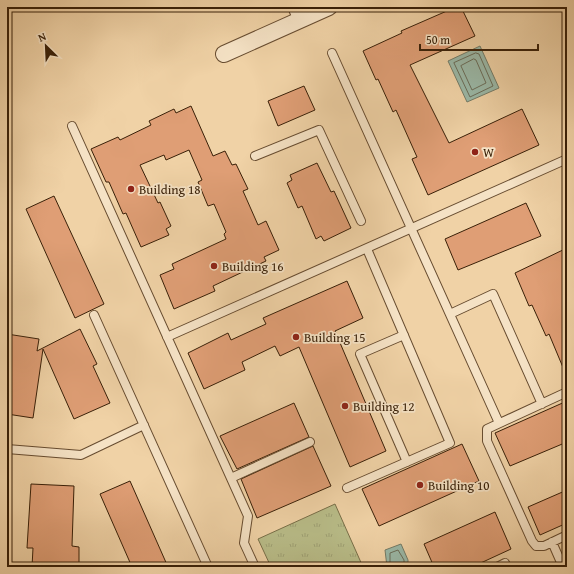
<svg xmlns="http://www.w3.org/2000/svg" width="574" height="574" font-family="'Gentium Book Plus',serif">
	<defs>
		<pattern id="park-tufts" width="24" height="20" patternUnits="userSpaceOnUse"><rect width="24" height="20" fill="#b8bc88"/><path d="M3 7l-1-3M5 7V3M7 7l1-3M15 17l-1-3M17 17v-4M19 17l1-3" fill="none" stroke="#9fa174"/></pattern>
	</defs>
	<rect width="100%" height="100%" fill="#f0d2a6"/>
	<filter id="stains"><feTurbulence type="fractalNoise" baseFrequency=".005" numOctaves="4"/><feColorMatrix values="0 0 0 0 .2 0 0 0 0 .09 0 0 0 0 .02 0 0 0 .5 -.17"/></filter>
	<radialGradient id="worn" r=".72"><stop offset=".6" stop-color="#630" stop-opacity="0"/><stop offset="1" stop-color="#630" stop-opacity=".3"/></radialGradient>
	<path fill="url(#park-tufts)" stroke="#786e48" d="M 335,504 L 363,567 L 271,567 L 258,539 Z"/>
	<path fill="#9ab8a7" stroke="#737b67" d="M 480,46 L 499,88 L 467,102 L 448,61 Z
		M 401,544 L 408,560 L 408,567 L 387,567 L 385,550 Z"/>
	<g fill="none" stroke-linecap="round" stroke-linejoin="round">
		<path stroke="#6a6c58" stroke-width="1" d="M 476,53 L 479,54 L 493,86 L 470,97 L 454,63 Z
			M 474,59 L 476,60 L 486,83 L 472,90 L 461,66 Z
			M 390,567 L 390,553 L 398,550 L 404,560 L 404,567"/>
	</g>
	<path fill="#df9e75" stroke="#392008" d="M 456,7 L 461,7 L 475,36 L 410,65 L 449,143 L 522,109 L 539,145 L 428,195 L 412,159 L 417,157 L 396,110 L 393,112 L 378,79 L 376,80 L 363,51 L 402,33 L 401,31 Z
		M 304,86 L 315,110 L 278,126 L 268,101 Z
		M 191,106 L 213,156 L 225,151 L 232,165 L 236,164 L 248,189 L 243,191 L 258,225 L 266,221 L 279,250 L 264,257 L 266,261 L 213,286 L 215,291 L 174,309 L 160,275 L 174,269 L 172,264 L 226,239 L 224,234 L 226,232 L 214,204 L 208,206 L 198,182 L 202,180 L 189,150 L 166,160 L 164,155 L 140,165 L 158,203 L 160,202 L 171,226 L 166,229 L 169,235 L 141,247 L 126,213 L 123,214 L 109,182 L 106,182 L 91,149 L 118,137 L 120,140 L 151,125 L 149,121 L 174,109 L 176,113 Z
		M 317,163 L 331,192 L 334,191 L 351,228 L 324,241 L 321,236 L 316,239 L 302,206 L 298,208 L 287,183 L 292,180 L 290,175 Z
		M 54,196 L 104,304 L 75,318 L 26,209 Z
		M 526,203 L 541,236 L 458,270 L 445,239 Z
		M 567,248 L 567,377 L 549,334 L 546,336 L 532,305 L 529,306 L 515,273 Z
		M 347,281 L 363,318 L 335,331 L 386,451 L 350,467 L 299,347 L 280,356 L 275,346 L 242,362 L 245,370 L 204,389 L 188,353 L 228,333 L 231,340 L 266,324 L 263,318 Z
		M 80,329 L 97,364 L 93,366 L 110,403 L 74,419 L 43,349 L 33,418 L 7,414 L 7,334 L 39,339 L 37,351 Z
		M 567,401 L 567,442 L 510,466 L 495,433 Z
		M 294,403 L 309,437 L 237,469 L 220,436 Z
		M 462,444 L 479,481 L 379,526 L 362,489 Z
		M 313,446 L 331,486 L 257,518 L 241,479 Z
		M 130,481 L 168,567 L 132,567 L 100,494 Z
		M 31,484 L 74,486 L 72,546 L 79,547 L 79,567 L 32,567 L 33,548 L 27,548 Z
		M 567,490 L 567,523 L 540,535 L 528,507 Z
		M 495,512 L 511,549 L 472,567 L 434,567 L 424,544 Z"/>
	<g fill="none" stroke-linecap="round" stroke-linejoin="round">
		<defs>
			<path id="service" d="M 292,7 L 298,21
				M 332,53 L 499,423
				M 72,126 L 248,516 L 244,543 L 255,567
				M 255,156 L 319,130 L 361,221
				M 450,314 L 493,294 L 542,404
				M 94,315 L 208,567
				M 404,335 L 360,354 L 407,462
				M 167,337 L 567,159
				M 567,392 L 487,429 L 487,441 L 532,541 L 536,546 L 544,546 L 567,535
				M 7,449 L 81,455 L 144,425
				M 231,478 L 310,442
				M 347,488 L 450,443 L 367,249
				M 552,542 L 563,567
				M 497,567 L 505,563 L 507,567"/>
			<path id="minor" d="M 224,54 L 329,7"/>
		</defs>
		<use href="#service" stroke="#674c30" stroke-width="10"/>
		<use href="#minor" stroke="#674c30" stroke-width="18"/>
		<path stroke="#392008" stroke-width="2.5" stroke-dasharray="1 2" stroke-linecap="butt" d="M 7,100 L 11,7"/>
		<use href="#service" stroke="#f5e2c5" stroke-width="8"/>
		<use href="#minor" stroke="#f5e2c5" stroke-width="16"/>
	</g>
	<g fill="#8f2418" stroke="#f5e2c5" stroke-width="1.5">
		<circle cx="475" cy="152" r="4"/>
		<circle cx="131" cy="189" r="4"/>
		<circle cx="214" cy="266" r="4"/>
		<circle cx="296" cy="337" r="4"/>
		<circle cx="345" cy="406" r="4"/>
		<circle cx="420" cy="485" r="4"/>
	</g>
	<g text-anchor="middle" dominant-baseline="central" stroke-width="3.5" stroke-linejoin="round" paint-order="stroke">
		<g font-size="13" fill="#392008" stroke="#f5e2c5" text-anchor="start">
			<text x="483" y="152">W</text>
			<text x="139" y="189">Building 18</text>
			<text x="222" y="266">Building 16</text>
			<text x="304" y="337">Building 15</text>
			<text x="353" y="406">Building 12</text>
			<text x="428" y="485">Building 10</text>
		</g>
	</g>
	<rect width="574" height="574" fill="none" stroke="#f0d2a6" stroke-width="24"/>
	<rect x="8" y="8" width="558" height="558" fill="none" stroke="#392008" stroke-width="2"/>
	<rect x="12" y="12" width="550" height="550" fill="none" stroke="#392008"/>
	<g transform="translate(46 46) rotate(336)" stroke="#f5e2c5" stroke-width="3" paint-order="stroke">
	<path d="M0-3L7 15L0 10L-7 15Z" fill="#392008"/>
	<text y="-6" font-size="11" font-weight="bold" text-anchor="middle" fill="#392008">N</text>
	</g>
	<path d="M420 44v6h118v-6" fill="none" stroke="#392008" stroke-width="2"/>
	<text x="426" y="44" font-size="12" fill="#392008" stroke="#f5e2c5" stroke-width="3" paint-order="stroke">50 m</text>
	<rect width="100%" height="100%" filter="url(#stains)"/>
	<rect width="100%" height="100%" fill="url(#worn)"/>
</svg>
